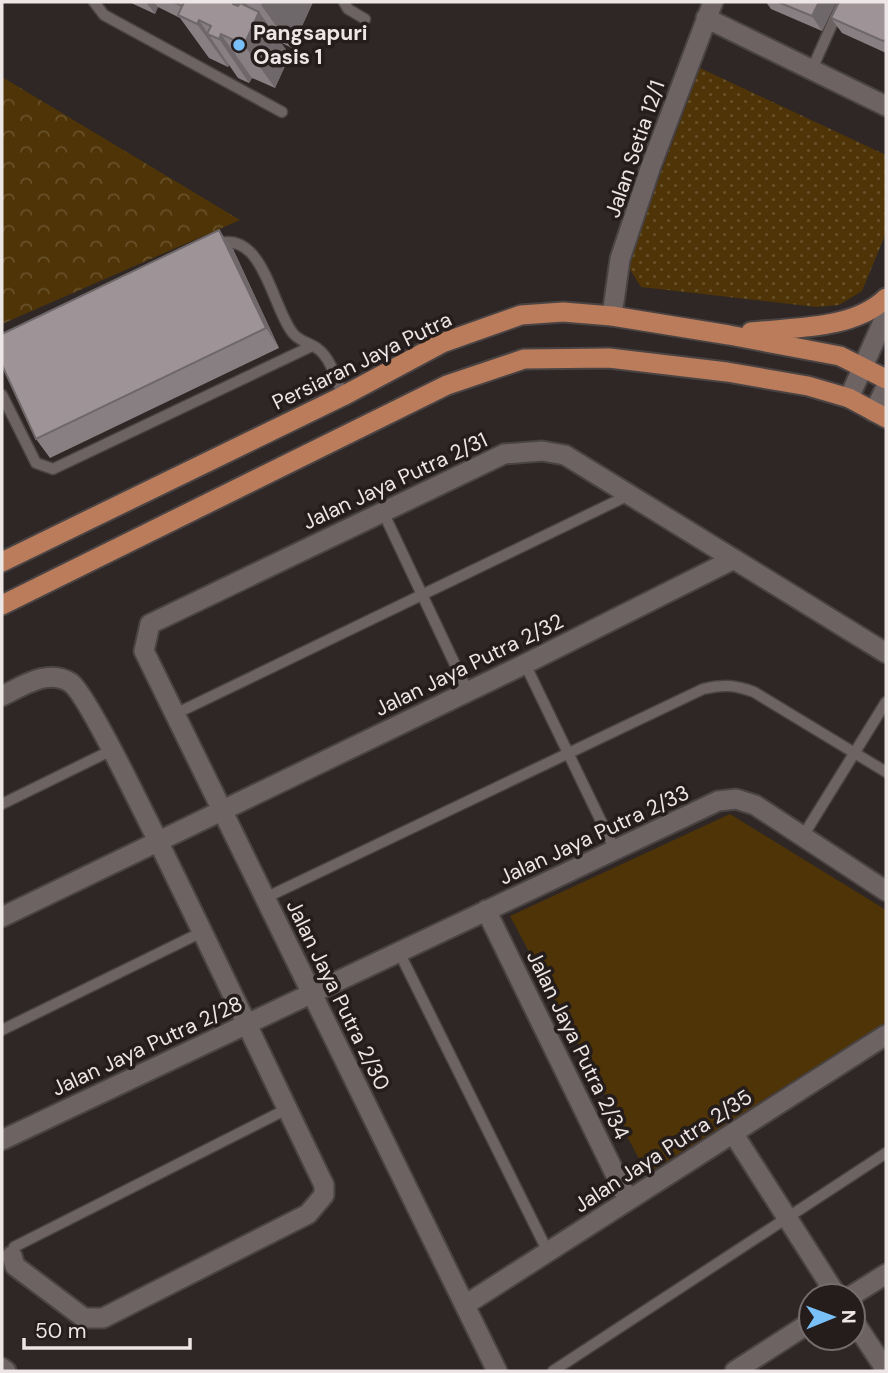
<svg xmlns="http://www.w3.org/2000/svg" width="888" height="1373" font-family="'DM Sans',sans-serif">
	<defs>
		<pattern id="grass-dots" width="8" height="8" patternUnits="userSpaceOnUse" patternTransform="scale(1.75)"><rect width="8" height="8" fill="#4e3406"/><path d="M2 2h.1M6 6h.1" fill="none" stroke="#68512a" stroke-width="1.8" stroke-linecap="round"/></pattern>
		<pattern id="forest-crowns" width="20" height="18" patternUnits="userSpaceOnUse" patternTransform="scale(1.75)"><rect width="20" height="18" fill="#4e3406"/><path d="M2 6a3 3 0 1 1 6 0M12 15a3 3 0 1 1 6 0" fill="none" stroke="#68512a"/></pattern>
	</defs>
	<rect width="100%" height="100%" fill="#2f2726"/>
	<path fill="url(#grass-dots)" d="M 700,68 L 886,155 L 886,233 L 862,291 L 839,305 L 817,307 L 641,287 L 627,265 Z"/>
	<path fill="url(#forest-crowns)" d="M 2,77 L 240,220 L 2,324 Z"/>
	<path fill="#4e3406" d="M 730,814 L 886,910 L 886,1022 L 647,1174 L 510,916 Z"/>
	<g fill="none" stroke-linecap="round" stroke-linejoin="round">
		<defs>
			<path id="service" d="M 94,2 L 104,15 L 282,112
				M 344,2 L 348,9 L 365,19
				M 812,69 L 842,2
				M 216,244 C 263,229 271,304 292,332 C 299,342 309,342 318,349 C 331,358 337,382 343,396
				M 2,395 L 36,463 L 53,469 L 312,346
				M 383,512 L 468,692
				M 525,664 L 615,850
				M 175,714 L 629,495
				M 2,804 L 112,750
				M 803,836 L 886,702
				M 265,898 L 703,689 C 723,684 735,685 754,692 L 886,772
				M 399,952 L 548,1252
				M 2,1030 L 202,932
				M 12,1256 L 14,1247 L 287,1109
				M 553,1371 L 886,1153"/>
			<path id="minor" d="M 706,18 L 886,106
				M 612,316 L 620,259 L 651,166 L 713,2
				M 2,696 C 23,686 48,668 71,683 C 84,693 122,769 132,789 C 198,920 260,1053 324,1185 L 324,1195 L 308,1214 L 103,1318 L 84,1318 L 15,1266 L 12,1256
				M 486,910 L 628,1200
				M 2,917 L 525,664 L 734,559
				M 733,1133 L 837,1296
				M 2,1140 L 718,801 L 736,799 L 755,805 L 886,891
				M 851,1296 L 886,1274
				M 465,1305 L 886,1035
				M 853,1320 L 886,1370
				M 2,1368 L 6,1371
				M 497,1371 L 144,651 L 150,624 L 504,454 L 542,451 L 565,455 L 886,653
				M 735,1371 L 811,1322"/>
			<path id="tertiary" d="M 849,398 L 886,315
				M 874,412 L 886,387"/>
			<path id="primary" d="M 751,332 C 794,327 853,330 886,298
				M 2,562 L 343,396 L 442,343 L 521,315 L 563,312 L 612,316 L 729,335 L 840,356 L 886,379
				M 2,605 L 447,385 L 524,359 L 609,358 L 727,372 L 808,386 L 849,398 L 886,418"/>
		</defs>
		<use href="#service" stroke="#4a4343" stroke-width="13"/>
		<use href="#minor" stroke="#4a4343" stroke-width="23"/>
		<use href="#tertiary" stroke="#4a4343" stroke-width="23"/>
		<use href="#primary" stroke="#4a4343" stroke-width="23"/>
		<use href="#service" stroke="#6e6363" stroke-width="10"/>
		<use href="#minor" stroke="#6e6363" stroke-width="19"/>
		<use href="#tertiary" stroke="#6e6363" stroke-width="19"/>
		<use href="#primary" stroke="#ba7c5b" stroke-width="19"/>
	</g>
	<path fill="#887f82" d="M 129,2 L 313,2 L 292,48 L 280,42 L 290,55 L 275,88 L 252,78 L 249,83 L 238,78 L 229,65 L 228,67 L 209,58 L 180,18 L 158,7 L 155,14 Z
		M 766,2 L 836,2 L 822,31 L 771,9 Z
		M 886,2 L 886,53 L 842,33 L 831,18 Z
		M 233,249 L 279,348 L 50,458 L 36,439 Z"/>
	<path fill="#6f686a" d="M 146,2 L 154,2 L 158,7 L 155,14 Z
		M 233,2 L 245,2 L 257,18 L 259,12 L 290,55 L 275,88 L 244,45 Z
		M 263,2 L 313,2 L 292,48 L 261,5 Z
		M 819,2 L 836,2 L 822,31 L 812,16 Z
		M 199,20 L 229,65 L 228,67 L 197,24 Z
		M 221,34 L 252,78 L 249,83 L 219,39 Z
		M 219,230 L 233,249 L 279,348 L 266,328 Z"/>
	<path fill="#9e9497" stroke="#6f686a" stroke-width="2" d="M 174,2 L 184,2 L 182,6 Z
		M 184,2 L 233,2 L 233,4 L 238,6 L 240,3 L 259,12 L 244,45 L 221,34 L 219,39 L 207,34 L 211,26 L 199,20 L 197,24 L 178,15 Z
		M 778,2 L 819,2 L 812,16 Z
		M 839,2 L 886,2 L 886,40 L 883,41 L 831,18 Z
		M 219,230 L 266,328 L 36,439 L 2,365 L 2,334 Z"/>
	<circle fill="#79bff8" stroke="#251d1c" stroke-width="2.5" cx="239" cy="45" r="7"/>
	<g text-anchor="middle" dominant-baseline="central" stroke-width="7" stroke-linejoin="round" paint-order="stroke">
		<g font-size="21" font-weight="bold" fill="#ece6e6" stroke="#251d1c" text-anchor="start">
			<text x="253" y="33">Pangsapuri<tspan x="253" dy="24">Oasis 1</tspan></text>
		</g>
		<g font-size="21" fill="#ece6e6" stroke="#251d1c">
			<text transform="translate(635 149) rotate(-71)">Jalan Setia 12/1</text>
			<text transform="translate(362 361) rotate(-26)">Persiaran Jaya Putra</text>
			<text transform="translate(395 481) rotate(-25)">Jalan Jaya Putra 2/31</text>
			<text transform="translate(469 665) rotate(-26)">Jalan Jaya Putra 2/32</text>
			<text transform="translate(594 835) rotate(-25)">Jalan Jaya Putra 2/33</text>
			<text transform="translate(338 995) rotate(64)">Jalan Jaya Putra 2/30</text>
			<text transform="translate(578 1045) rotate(64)">Jalan Jaya Putra 2/34</text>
			<text transform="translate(147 1046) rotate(-25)">Jalan Jaya Putra 2/28</text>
			<text transform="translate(663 1151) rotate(-33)">Jalan Jaya Putra 2/35</text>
		</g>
	</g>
	<rect width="888" height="1373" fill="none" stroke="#ece6e6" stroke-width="7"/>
	<g transform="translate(832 1317) rotate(89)"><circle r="33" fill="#251d1c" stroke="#756d6d" stroke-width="2"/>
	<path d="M0-5L12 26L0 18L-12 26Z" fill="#79bff8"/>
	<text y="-10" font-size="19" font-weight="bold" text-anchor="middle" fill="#ece6e6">N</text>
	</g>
	<path d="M24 1338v10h166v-10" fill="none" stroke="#ece6e6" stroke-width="3.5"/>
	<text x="35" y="1338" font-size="21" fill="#ece6e6" stroke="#251d1c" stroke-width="5" paint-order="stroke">50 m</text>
</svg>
